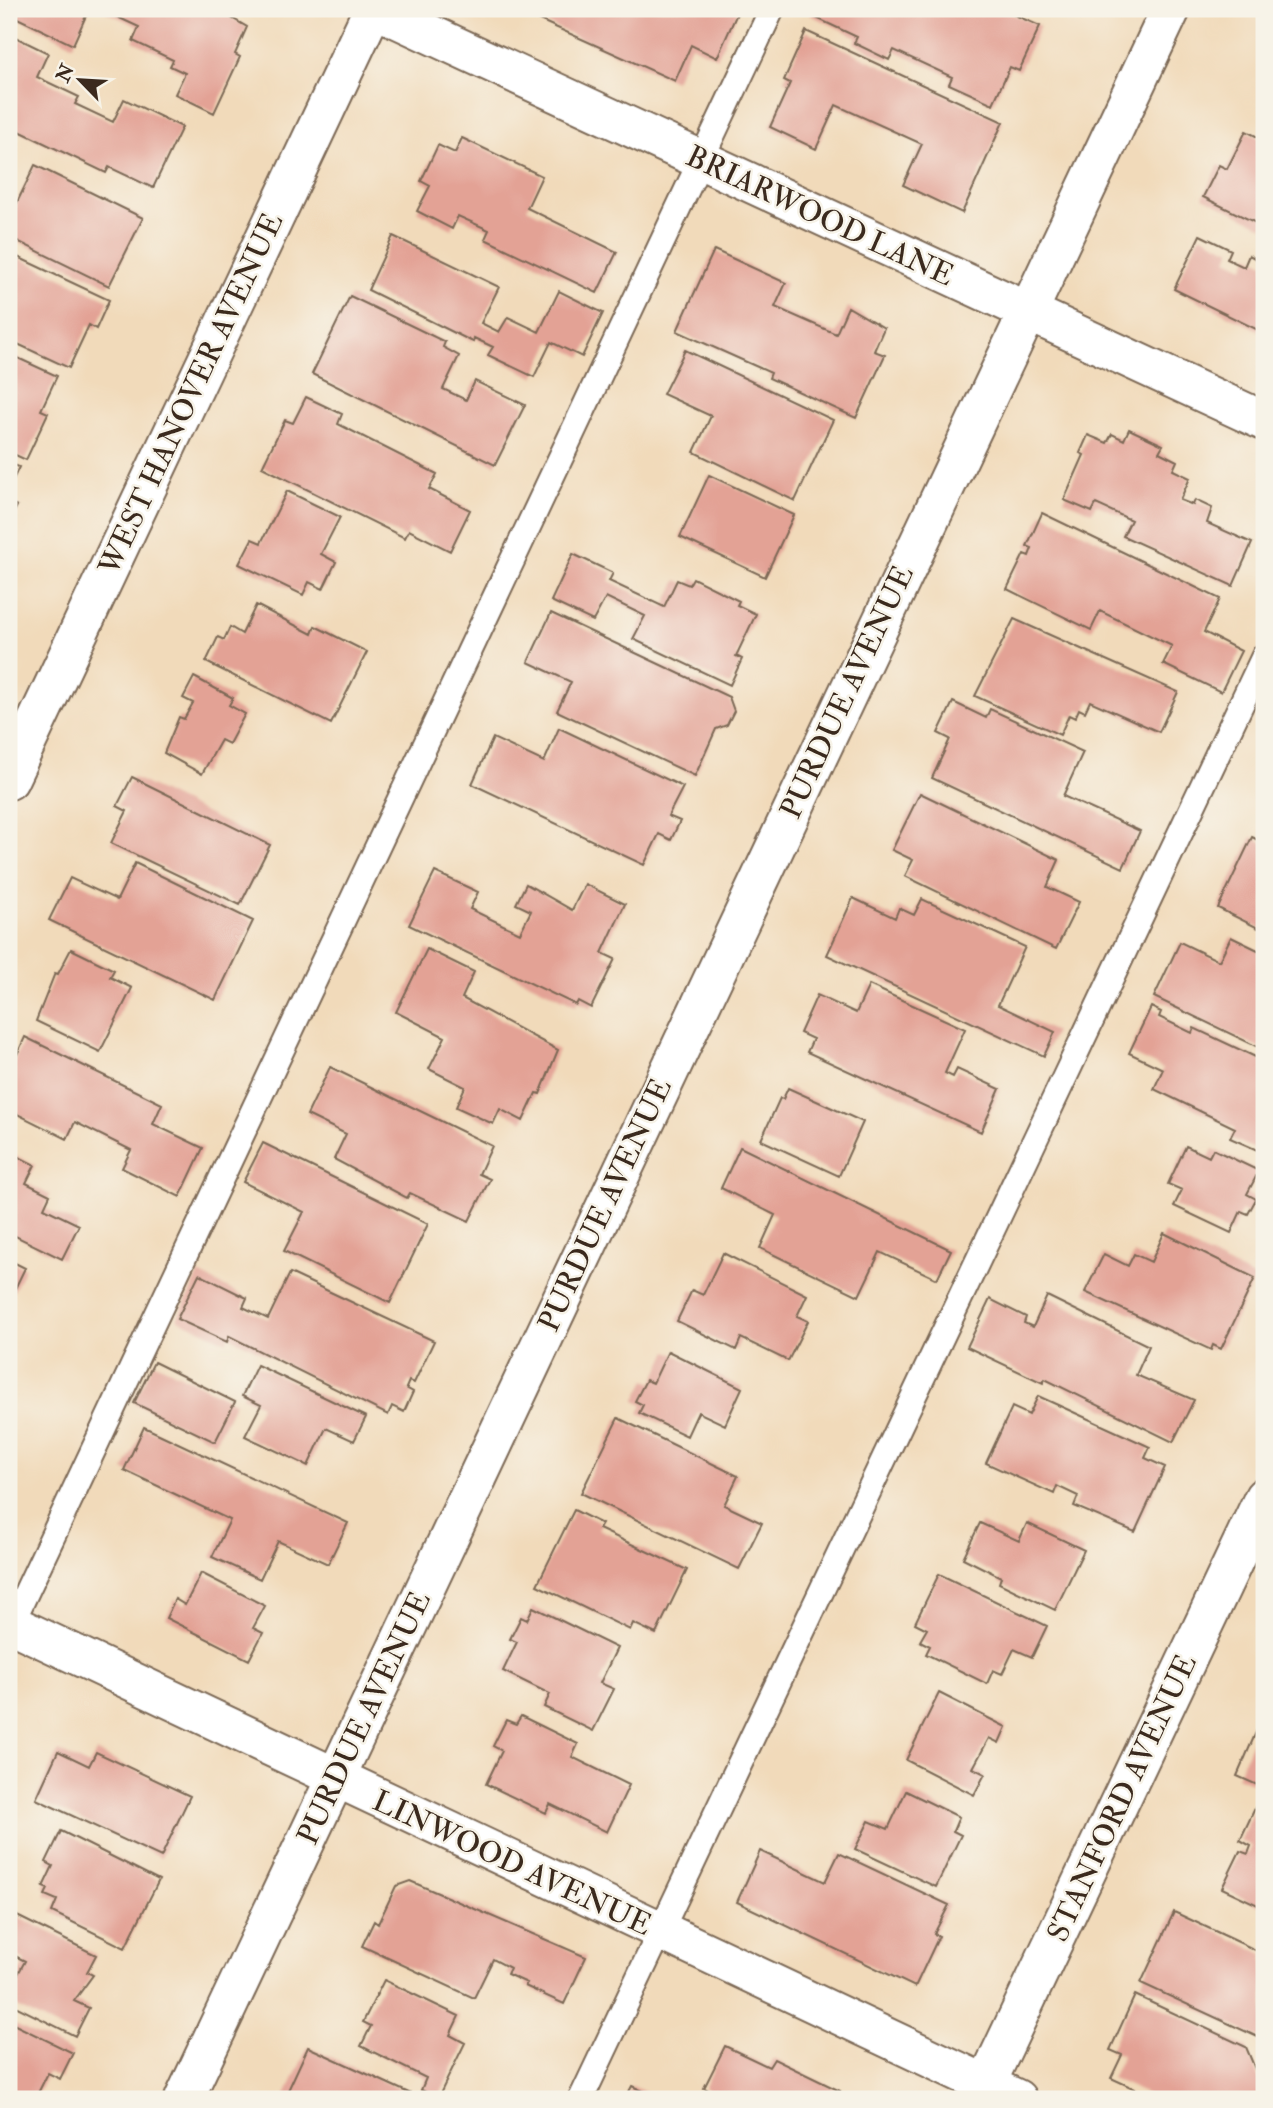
<svg xmlns="http://www.w3.org/2000/svg" width="1273" height="2108" font-family="'IM FELL Double Pica',serif">
	<rect width="100%" height="100%" fill="#f7f3e8"/>
	<filter id="ink" filterUnits="userSpaceOnUse"><feTurbulence type="fractalNoise" baseFrequency=".0143" numOctaves="2"/><feDisplacementMap in="SourceGraphic" scale="14" xChannelSelector="R" yChannelSelector="G"/><feConvolveMatrix kernelMatrix="1 2 1 2 8 2 1 2 1" color-interpolation-filters="sRGB"/></filter>
	<filter id="wash" filterUnits="userSpaceOnUse"><feTurbulence type="fractalNoise" baseFrequency=".00686" numOctaves="4" result="noise"/><feDisplacementMap in="SourceGraphic" scale="28" xChannelSelector="R" yChannelSelector="G"/><feGaussianBlur stdDeviation="1.57" result="paint"/><feColorMatrix in="noise" values="0 0 0 0 0 0 0 0 0 0 0 0 0 0 0 0 0 1.4 0 .05"/><feComposite in="paint" operator="in"/></filter>
	<g filter="url(#wash)">
		<rect width="100%" height="100%" fill="#f1daba"/>
		<g id="blocks">
			<path fill="#e3a295" d="M 14,9 L 89,9 L 73,45 L 11,15 Z
				M 100,9 L 216,9 L 247,27 L 235,54 L 240,57 L 214,113 L 175,94 L 185,73 L 170,66 L 173,60 L 133,41 L 139,27 Z
				M 515,9 L 739,9 L 717,58 L 691,45 L 675,81 Z
				M 813,9 L 1001,9 L 1040,26 L 1019,71 L 1010,67 L 993,104 L 949,84 L 952,77 L 894,50 L 889,60 L 854,43 L 857,37 L 810,15 Z
				M 806,31 L 1003,122 L 962,213 L 903,185 L 922,144 L 836,105 L 816,149 L 770,127 L 790,83 L 784,80 Z
				M 9,34 L 48,53 L 37,77 L 79,97 L 75,104 L 113,122 L 124,99 L 182,127 L 153,188 L 109,167 L 106,173 L 9,126 Z
				M 1246,131 L 1264,140 L 1264,227 L 1203,197 L 1219,165 L 1227,169 Z
				M 462,138 L 542,176 L 527,208 L 617,252 L 597,293 L 485,239 L 489,230 L 458,216 L 452,229 L 417,211 L 430,186 L 421,181 L 438,145 L 455,153 Z
				M 35,165 L 143,218 L 109,286 L 9,237 L 9,219 Z
				M 1200,235 L 1231,250 L 1227,259 L 1244,267 L 1249,255 L 1264,263 L 1264,333 L 1174,289 Z
				M 393,236 L 499,287 L 481,323 L 499,332 L 508,317 L 539,332 L 559,291 L 603,313 L 582,357 L 551,342 L 534,377 L 488,355 L 493,347 L 474,338 L 473,342 L 368,290 Z
				M 714,250 L 786,283 L 775,307 L 836,334 L 848,307 L 884,328 L 874,351 L 885,355 L 856,418 L 769,378 L 771,373 L 677,331 Z
				M 9,253 L 109,300 L 96,329 L 89,325 L 69,368 L 9,340 Z
				M 350,296 L 445,342 L 443,347 L 459,356 L 443,389 L 466,400 L 475,381 L 525,405 L 495,465 L 312,374 Z
				M 685,350 L 833,420 L 795,501 L 694,452 L 711,416 L 663,394 Z
				M 9,354 L 57,376 L 41,410 L 48,413 L 26,460 L 9,452 Z
				M 306,397 L 342,414 L 338,424 L 437,474 L 429,489 L 470,510 L 450,551 L 409,530 L 405,538 L 262,467 L 285,420 L 293,423 Z
				M 1129,429 L 1163,445 L 1159,452 L 1177,461 L 1173,470 L 1190,478 L 1180,500 L 1193,505 L 1195,500 L 1212,508 L 1207,523 L 1252,543 L 1233,586 L 1123,536 L 1131,520 L 1096,504 L 1092,512 L 1064,500 L 1084,455 L 1080,453 L 1088,435 L 1107,443 L 1112,434 L 1124,440 Z
				M 9,463 L 19,467 L 9,488 Z
				M 709,475 L 794,515 L 765,577 L 680,537 Z
				M 287,491 L 340,517 L 321,554 L 336,562 L 323,589 L 309,582 L 303,595 L 239,564 L 252,539 L 261,543 Z
				M 9,502 L 17,506 L 9,522 Z
				M 1042,513 L 1220,599 L 1204,632 L 1241,651 L 1221,692 L 1163,664 L 1172,646 L 1100,611 L 1091,630 L 1007,589 L 1024,554 L 1029,556 L 1032,548 L 1027,546 Z
				M 573,554 L 613,573 L 609,581 L 664,607 L 677,580 L 689,585 L 693,578 L 739,601 L 737,605 L 756,614 L 736,656 L 742,659 L 730,685 L 633,639 L 645,616 L 606,597 L 593,621 L 551,601 Z
				M 256,605 L 312,634 L 315,626 L 367,652 L 331,724 L 206,662 L 218,637 L 224,640 L 230,627 L 242,634 Z
				M 551,613 L 729,697 L 734,711 L 727,725 L 716,729 L 695,776 L 557,711 L 571,682 L 528,662 Z
				M 1014,619 L 1178,692 L 1159,732 L 1090,701 L 1085,712 L 1079,709 L 1075,718 L 1069,715 L 1060,735 L 975,696 Z
				M 194,677 L 233,698 L 229,705 L 245,714 L 229,744 L 221,740 L 202,774 L 164,753 L 179,717 L 184,719 L 193,703 L 183,698 Z
				M 953,702 L 986,718 L 990,709 L 1083,752 L 1063,796 L 1140,831 L 1123,868 L 932,778 L 950,739 L 938,733 Z
				M 559,728 L 683,787 L 668,816 L 680,821 L 671,840 L 659,834 L 644,865 L 472,784 L 493,738 L 544,762 Z
				M 132,777 L 270,845 L 240,905 L 111,843 L 127,811 L 117,806 Z
				M 920,793 L 1059,860 L 1047,887 L 1079,902 L 1056,949 L 905,876 L 913,860 L 892,850 Z
				M 1252,837 L 1264,843 L 1264,931 L 1218,908 Z
				M 135,863 L 253,921 L 215,1000 L 49,920 L 70,878 L 117,900 Z
				M 435,872 L 478,892 L 470,909 L 520,933 L 531,911 L 516,904 L 526,884 L 572,910 L 585,884 L 625,904 L 602,953 L 615,959 L 591,1008 L 578,1001 L 576,1005 L 409,925 Z
				M 853,898 L 895,918 L 899,908 L 914,915 L 922,899 L 1025,947 L 998,1005 L 1055,1032 L 1044,1056 L 827,955 Z
				M 1231,937 L 1264,953 L 1264,1050 L 1154,997 L 1180,942 L 1219,961 Z
				M 71,949 L 114,970 L 110,977 L 132,988 L 100,1052 L 36,1021 L 55,973 L 58,974 Z
				M 427,949 L 474,972 L 462,998 L 558,1050 L 540,1094 L 536,1093 L 523,1121 L 500,1109 L 493,1124 L 456,1107 L 465,1087 L 429,1069 L 445,1037 L 396,1012 Z
				M 869,985 L 965,1029 L 945,1073 L 953,1077 L 957,1069 L 1000,1089 L 981,1132 L 807,1052 L 813,1039 L 800,1033 L 817,995 L 856,1013 Z
				M 1151,1007 L 1161,1012 L 1159,1017 L 1192,1033 L 1194,1028 L 1264,1061 L 1264,1153 L 1230,1138 L 1235,1128 L 1154,1089 L 1163,1069 L 1129,1053 Z
				M 25,1037 L 162,1104 L 153,1124 L 203,1148 L 180,1197 L 122,1168 L 131,1150 L 75,1122 L 67,1139 L 9,1110 L 9,1072 Z
				M 330,1067 L 492,1146 L 479,1174 L 490,1179 L 469,1221 L 410,1193 L 407,1198 L 334,1159 L 346,1134 L 307,1115 Z
				M 788,1088 L 863,1122 L 839,1176 L 761,1140 L 780,1098 L 783,1099 Z
				M 263,1143 L 428,1224 L 390,1303 L 284,1251 L 304,1212 L 243,1182 Z
				M 1186,1146 L 1209,1157 L 1213,1149 L 1259,1171 L 1247,1194 L 1256,1199 L 1248,1214 L 1241,1211 L 1231,1233 L 1174,1206 L 1182,1190 L 1168,1184 Z
				M 740,1147 L 951,1250 L 937,1279 L 880,1252 L 859,1296 L 760,1248 L 775,1215 L 721,1188 Z
				M 9,1152 L 35,1165 L 26,1183 L 50,1195 L 44,1208 L 79,1225 L 62,1259 L 9,1233 Z
				M 1164,1233 L 1255,1278 L 1221,1349 L 1213,1345 L 1211,1350 L 1085,1292 L 1104,1254 L 1128,1266 L 1134,1254 L 1151,1262 Z
				M 723,1253 L 807,1295 L 797,1316 L 808,1321 L 788,1361 L 741,1338 L 736,1350 L 677,1321 L 692,1290 L 703,1295 Z
				M 9,1260 L 25,1268 L 9,1301 Z
				M 290,1273 L 434,1341 L 414,1383 L 409,1381 L 406,1388 L 413,1392 L 404,1412 L 392,1406 L 388,1415 L 229,1336 L 227,1342 L 177,1319 L 199,1274 L 247,1298 L 243,1307 L 268,1319 Z
				M 1047,1296 L 1149,1346 L 1136,1375 L 1194,1400 L 1173,1442 L 1045,1379 L 1043,1383 L 967,1347 L 990,1299 L 1026,1317 L 1024,1323 L 1033,1327 Z
				M 668,1351 L 742,1388 L 725,1425 L 698,1412 L 687,1436 L 639,1413 L 643,1405 L 635,1401 L 646,1380 L 653,1383 Z
				M 154,1362 L 235,1402 L 215,1442 L 134,1403 Z
				M 257,1365 L 366,1417 L 354,1441 L 326,1428 L 308,1466 L 245,1436 L 261,1405 L 242,1396 Z
				M 1038,1396 L 1150,1447 L 1145,1458 L 1165,1467 L 1135,1532 L 1074,1506 L 1078,1496 L 1057,1486 L 1054,1494 L 986,1463 L 1012,1407 L 1029,1415 Z
				M 618,1418 L 738,1476 L 724,1505 L 762,1523 L 739,1569 L 581,1493 Z
				M 144,1427 L 348,1523 L 328,1564 L 278,1541 L 260,1579 L 212,1557 L 230,1520 L 124,1470 Z
				M 574,1510 L 602,1524 L 599,1529 L 687,1570 L 656,1634 L 633,1623 L 630,1630 L 537,1585 Z
				M 980,1523 L 1019,1541 L 1027,1523 L 1084,1550 L 1055,1610 L 999,1583 L 1001,1577 L 963,1558 Z
				M 201,1573 L 265,1606 L 253,1628 L 263,1633 L 249,1660 L 166,1618 L 175,1599 L 185,1605 Z
				M 939,1574 L 1047,1626 L 1032,1657 L 1014,1649 L 1002,1674 L 993,1670 L 987,1684 L 926,1654 L 930,1646 L 920,1641 L 927,1629 L 915,1623 Z
				M 533,1607 L 617,1648 L 600,1683 L 614,1689 L 593,1731 L 544,1707 L 550,1694 L 503,1671 L 517,1642 L 510,1639 L 521,1617 L 527,1620 Z
				M 939,1693 L 1006,1727 L 999,1743 L 989,1738 L 973,1768 L 985,1774 L 974,1795 L 906,1760 Z
				M 1264,1714 L 1264,1788 L 1237,1776 Z
				M 521,1716 L 578,1744 L 572,1757 L 629,1785 L 607,1832 L 550,1804 L 546,1813 L 486,1784 L 502,1751 L 493,1746 L 506,1720 L 516,1724 Z
				M 58,1751 L 89,1766 L 96,1752 L 190,1796 L 161,1857 L 36,1799 Z
				M 906,1791 L 959,1817 L 953,1831 L 961,1835 L 936,1887 L 855,1849 L 869,1821 L 888,1829 Z
				M 1257,1804 L 1264,1808 L 1264,1908 L 1222,1888 L 1240,1851 L 1248,1854 L 1251,1846 L 1240,1840 Z
				M 61,1831 L 159,1880 L 125,1948 L 52,1912 L 57,1900 L 45,1895 L 48,1889 L 43,1887 L 53,1866 L 46,1862 Z
				M 760,1851 L 825,1882 L 839,1853 L 949,1905 L 934,1934 L 939,1936 L 915,1987 L 737,1902 Z
				M 410,1881 L 586,1957 L 564,2004 L 525,1986 L 527,1983 L 507,1974 L 510,1968 L 493,1959 L 474,1998 L 362,1946 L 374,1921 L 378,1924 L 396,1886 Z
				M 9,1912 L 96,1955 L 87,1972 L 93,1975 L 74,2001 L 89,2008 L 75,2036 L 9,2003 L 9,1969 L 18,1974 L 25,1961 L 9,1953 Z
				M 1174,1912 L 1264,1954 L 1264,2040 L 1141,1983 Z
				M 384,1980 L 459,2016 L 450,2035 L 465,2043 L 438,2098 L 421,2090 L 426,2078 L 361,2046 L 371,2026 L 363,2022 Z
				M 1135,1995 L 1246,2047 L 1264,2090 L 1264,2099 L 1157,2099 L 1111,2078 L 1122,2055 L 1110,2050 Z
				M 9,2022 L 73,2053 L 60,2079 L 48,2073 L 35,2099 L 9,2099 Z
				M 725,2046 L 769,2067 L 774,2059 L 840,2091 L 835,2099 L 703,2099 L 708,2090 L 704,2088 Z
				M 308,2047 L 422,2099 L 284,2099 Z
				M 632,2086 L 660,2099 L 625,2099 Z"/>
		</g>
	</g>
	<g filter="url(#ink)">
		<use href="#blocks" fill-opacity="0" stroke="#7b6855" stroke-width="2"/>
		<g fill="none" stroke-linecap="round" stroke-linejoin="round">
			<defs>
				<path id="lane" d="M 9,1629 L 772,9
					M 581,2099 L 1264,656"/>
				<path id="street" d="M 376,9 L 1264,421
					M 9,780 L 373,9
					M 9,1623 L 1017,2099
					M 184,2099 L 1171,9
					M 979,2099 L 1264,1497"/>
			</defs>
			<use href="#lane" stroke="#7b6855" stroke-width="28"/>
			<use href="#street" stroke="#7b6855" stroke-width="42"/>
			<use href="#lane" stroke="#fff" stroke-width="24"/>
			<use href="#street" stroke="#fff" stroke-width="38"/>
		</g>
	</g>
	<g text-anchor="middle" dominant-baseline="central" stroke-width="5" stroke-linejoin="round" paint-order="stroke">
		<g font-size="30" fill="#3b2a1e" stroke="#f7f3e8">
			<text transform="translate(820 216) rotate(25)">BRIARWOOD LANE</text>
			<text transform="translate(191 394) rotate(-65)">WEST HANOVER AVENUE</text>
			<text transform="translate(847 692) rotate(-65)">PURDUE AVENUE</text>
			<text transform="translate(605 1205) rotate(-65)">PURDUE AVENUE</text>
			<text transform="translate(364 1718) rotate(-65)">PURDUE AVENUE</text>
			<text transform="translate(1122 1798) rotate(-65)">STANFORD AVENUE</text>
			<text transform="translate(512 1863) rotate(25)">LINWOOD AVENUE</text>
		</g>
	</g>
	<rect width="1273" height="2108" fill="none" stroke="#f7f3e8" stroke-width="35"/>
	<g transform="translate(80 80) rotate(295)" stroke="#f7f3e8" stroke-width="5" paint-order="stroke">
	<path d="M0-5L12 26L0 18L-12 26Z" fill="#3b2a1e"/>
	<text y="-10" font-size="19" font-weight="bold" text-anchor="middle" fill="#3b2a1e">N</text>
	</g>
</svg>
